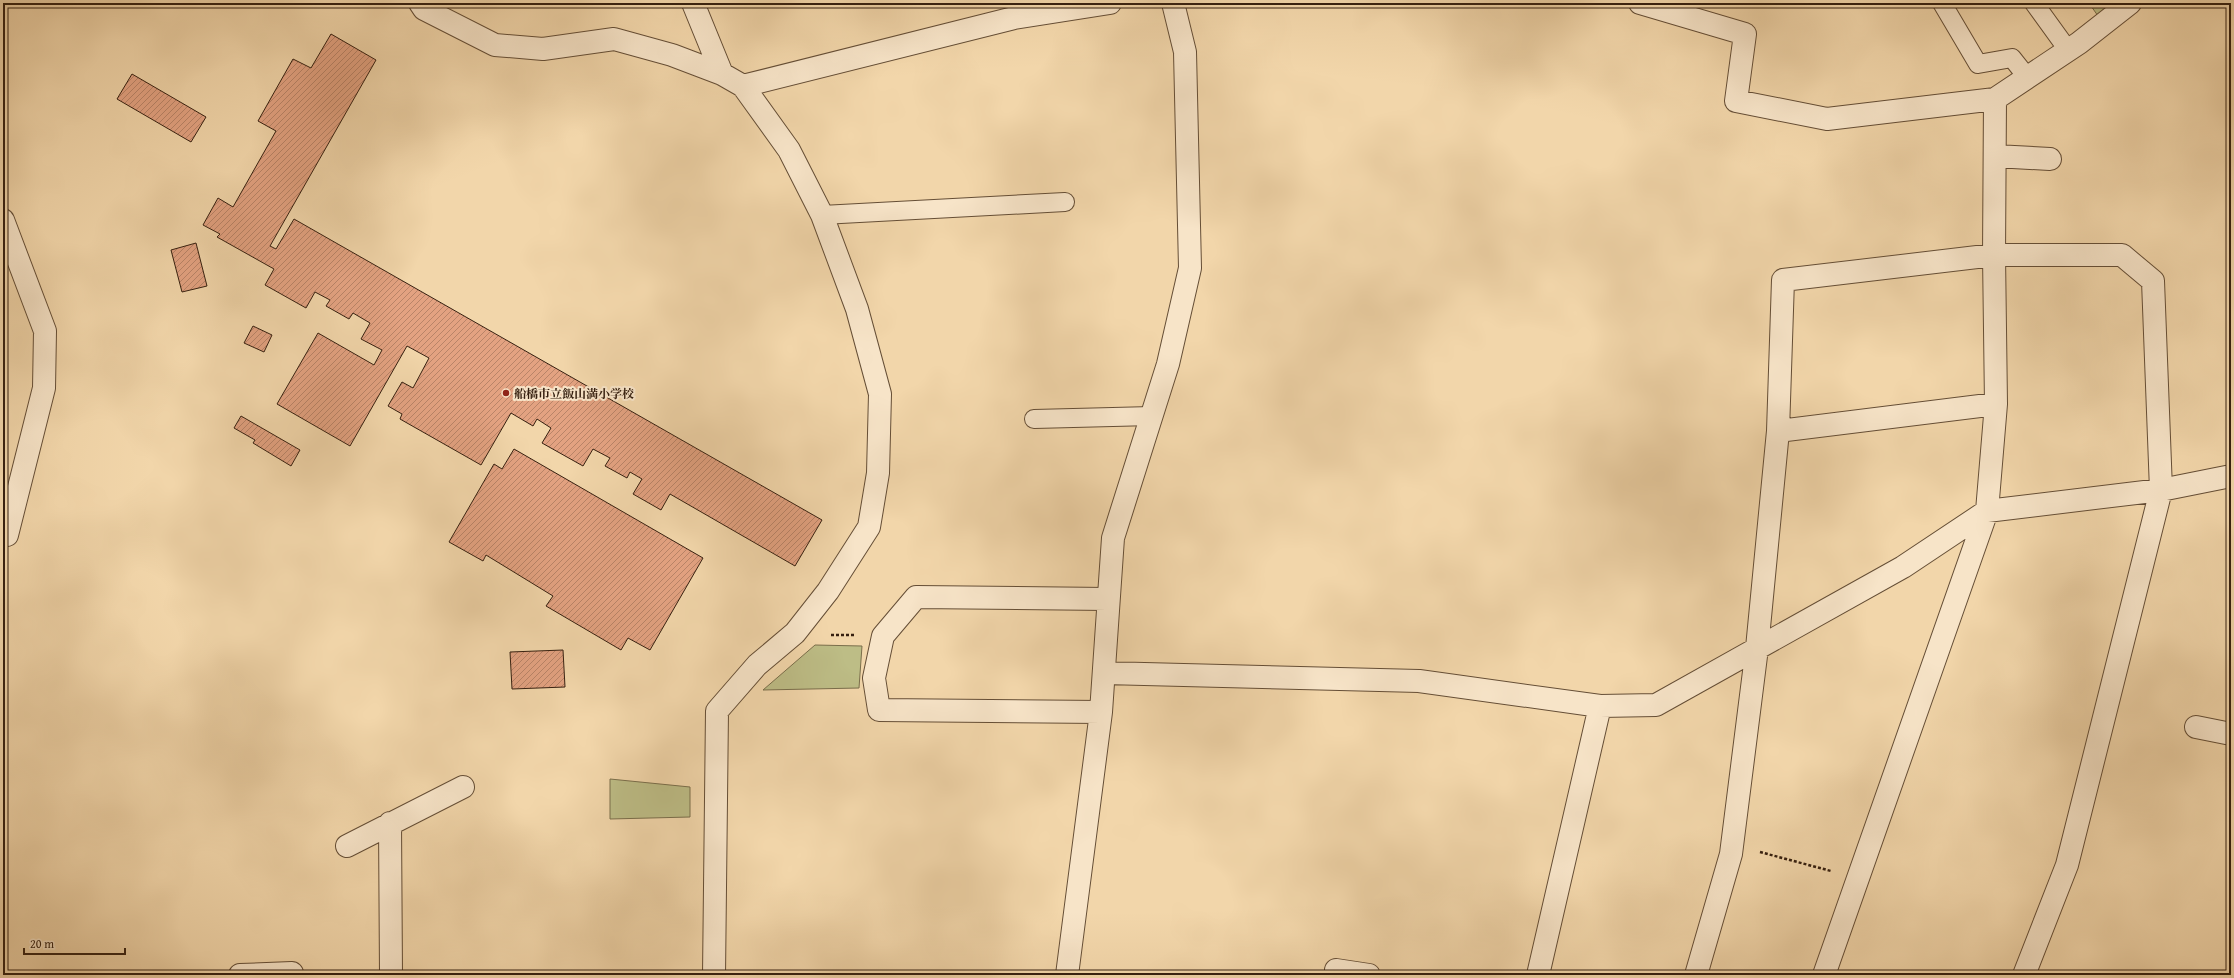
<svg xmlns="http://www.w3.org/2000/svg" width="2234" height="978" font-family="'Gentium Book Plus','Noto Serif JP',serif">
	<defs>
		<pattern id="building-hatch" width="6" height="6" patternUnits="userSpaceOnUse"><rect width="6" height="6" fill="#e3a281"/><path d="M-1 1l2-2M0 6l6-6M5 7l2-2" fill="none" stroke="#b98468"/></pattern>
	</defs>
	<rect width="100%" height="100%" fill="#f2d6aa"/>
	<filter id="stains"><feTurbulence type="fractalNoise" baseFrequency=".005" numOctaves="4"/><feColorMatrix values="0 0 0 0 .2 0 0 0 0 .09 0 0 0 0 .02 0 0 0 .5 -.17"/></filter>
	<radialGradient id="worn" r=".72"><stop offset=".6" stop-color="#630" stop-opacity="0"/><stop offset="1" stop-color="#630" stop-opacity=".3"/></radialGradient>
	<path fill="#bdbd86" stroke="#7a6e4b" d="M 2089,3 L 2116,3 L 2098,16 Z
		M 815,645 L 862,646 L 859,688 L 763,690 Z
		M 610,779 L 690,787 L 690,817 L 610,819 Z"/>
	<path fill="url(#building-hatch)" stroke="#362010" d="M 331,34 L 376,60 L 270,246 L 276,249 L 294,219 L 822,520 L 795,566 L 670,494 L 661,510 L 633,494 L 642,479 L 630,472 L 627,478 L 605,466 L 610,458 L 593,449 L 583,466 L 542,443 L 551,428 L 537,419 L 533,426 L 511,413 L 481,465 L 400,419 L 402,414 L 388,406 L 402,382 L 413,388 L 429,358 L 407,346 L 350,446 L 277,404 L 318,333 L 374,365 L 382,350 L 361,339 L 370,323 L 353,313 L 349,319 L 326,306 L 330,300 L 315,292 L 306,308 L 265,285 L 274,269 L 217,237 L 220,234 L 203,225 L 218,198 L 233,207 L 276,131 L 258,121 L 293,59 L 311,68 Z
		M 132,74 L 206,117 L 191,142 L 117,99 Z
		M 196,243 L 207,286 L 182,292 L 171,250 Z
		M 253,326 L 272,335 L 264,352 L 244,343 Z
		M 241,416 L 300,450 L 291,466 L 253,443 L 255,440 L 234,428 Z
		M 514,449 L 703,558 L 650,650 L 628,638 L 621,650 L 546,606 L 553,596 L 486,555 L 483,561 L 449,542 L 494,464 L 502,469 Z
		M 563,650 L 565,687 L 512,689 L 510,652 Z"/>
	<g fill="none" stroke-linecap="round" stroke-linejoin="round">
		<defs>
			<path id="lane" d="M 1942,3 L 1978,64 L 2012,58 L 2027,77
				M 2034,3 L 2068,50
				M 822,215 L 1065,202
				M 1034,419 L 1152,416"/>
			<path id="street" d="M 420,3 L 424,9 L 495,45 L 543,49 L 614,39 L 672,55 L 722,74 L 743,86 L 789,150 L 822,215 L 857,309 L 880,394 L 878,473 L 869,527 L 828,591 L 795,633 L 757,665 L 717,711 L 714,975
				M 693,3 L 722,74
				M 1640,3 L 1745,34 L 1736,101 L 1827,119 L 1995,99 L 2079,43 L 2130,3
				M 743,86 L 1014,18 L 1110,3
				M 1995,156 L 2050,159
				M 3,220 L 45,331 L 44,388 L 7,535
				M 1778,431 L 1996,404
				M 1105,673 L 1419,681 L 1600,706 L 1656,705 L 1903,567 L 1987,511 L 2161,490 L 2231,476
				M 1101,712 L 879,710 L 874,678 L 883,636 L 916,597 L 1107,599
				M 2196,727 L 2231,734
				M 390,823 L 391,975
				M 347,846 L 463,787
				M 240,975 L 292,973 L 292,975
				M 1067,975 L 1101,712 L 1113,538 L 1168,364 L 1190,268 L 1185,52 L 1173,3
				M 1336,975 L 1336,970 L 1369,975
				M 1538,975 L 1600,706
				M 1696,975 L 1731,854 L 1757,648 L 1778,431 L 1783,280 L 1994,255 L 2122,255 L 2153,281 L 2161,490 L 2067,865 L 2024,975
				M 1824,975 L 1987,511 L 1996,404 L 1994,255 L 1995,99"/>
		</defs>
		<use href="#lane" stroke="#654e36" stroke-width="20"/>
		<use href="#street" stroke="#654e36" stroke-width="24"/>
		<path stroke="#362010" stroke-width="2.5" stroke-dasharray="3 2" stroke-linecap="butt" d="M 831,635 L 854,635
			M 1760,852 L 1831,871"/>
		<use href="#lane" stroke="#f7e4c8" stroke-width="18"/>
		<use href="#street" stroke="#f7e4c8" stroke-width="22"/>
	</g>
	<circle fill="#8f2418" stroke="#f7e4c8" stroke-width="1.5" cx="506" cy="393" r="4"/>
	<g text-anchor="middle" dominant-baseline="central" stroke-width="4" stroke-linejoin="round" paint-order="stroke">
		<g font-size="12" font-weight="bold" fill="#362010" stroke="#f7e4c8" text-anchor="start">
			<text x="514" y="393">船橋市立飯山満小学校</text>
		</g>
	</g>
	<rect width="2234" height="978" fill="none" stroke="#f2d6aa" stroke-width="16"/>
	<rect x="4" y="4" width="2226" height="970" fill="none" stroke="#362010" stroke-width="2"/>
	<rect x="8" y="8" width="2218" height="962" fill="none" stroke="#362010"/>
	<path d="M24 948v6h101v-6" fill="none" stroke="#362010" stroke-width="2"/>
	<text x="30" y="948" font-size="12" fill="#362010" stroke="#f7e4c8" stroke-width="3" paint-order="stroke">20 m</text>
	<rect width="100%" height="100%" filter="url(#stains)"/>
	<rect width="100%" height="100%" fill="url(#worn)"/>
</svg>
